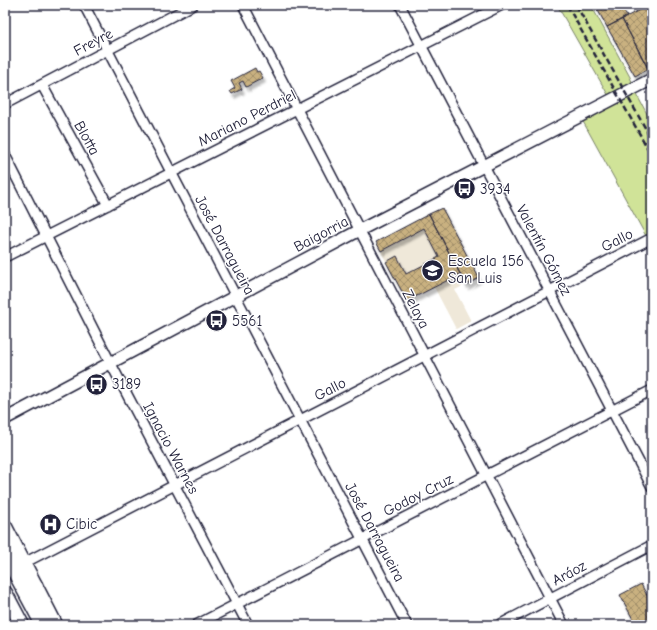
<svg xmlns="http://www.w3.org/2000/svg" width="657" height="630" font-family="'Comic Neue',sans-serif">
	<defs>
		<pattern id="building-cross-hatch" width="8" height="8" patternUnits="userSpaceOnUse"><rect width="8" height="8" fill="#c9b180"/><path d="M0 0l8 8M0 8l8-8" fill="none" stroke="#a3906a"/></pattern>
		<filter id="shadow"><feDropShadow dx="2.5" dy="4.5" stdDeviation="1" flood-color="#0004"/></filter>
	</defs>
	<rect width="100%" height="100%" fill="#fff"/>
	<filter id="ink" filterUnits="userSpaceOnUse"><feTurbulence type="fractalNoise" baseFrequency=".025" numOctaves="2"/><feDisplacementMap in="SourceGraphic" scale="8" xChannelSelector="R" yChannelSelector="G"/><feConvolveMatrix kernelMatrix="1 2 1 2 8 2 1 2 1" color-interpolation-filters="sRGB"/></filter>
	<g filter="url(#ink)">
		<path fill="#efe8d9" d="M 442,208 L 479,278 L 455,290 L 471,321 L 456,329 L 434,287 L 407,301 L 376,242 Z"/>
		<path fill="#d0e398" stroke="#79826a" d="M 557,5 L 591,5 L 630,77 L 639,99 L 652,123 L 652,247 L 580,116 L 611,100 Z"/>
		<path fill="url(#building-cross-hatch)" stroke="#22223b" filter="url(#shadow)" d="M 595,5 L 621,5 L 627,17 L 607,27 Z
			M 649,5 L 652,9 L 652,63 L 647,66 L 622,19 Z
			M 622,19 L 648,69 L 635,76 L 607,27 Z
			M 255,68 L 257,72 L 259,71 L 263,78 L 246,87 L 243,81 L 239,83 L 242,89 L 232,94 L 230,91 L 235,88 L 231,81 Z
			M 442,208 L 479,278 L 466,285 L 429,214 Z
			M 429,214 L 460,274 L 407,301 L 386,262 L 397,256 L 406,274 L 439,257 L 424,228 L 381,251 L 376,242 Z
			M 641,584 L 652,605 L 652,625 L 636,625 L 620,595 Z"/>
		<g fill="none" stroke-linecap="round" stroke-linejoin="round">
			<defs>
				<path id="minor" d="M 84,5 L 407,625
					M 243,5 L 564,625
					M 400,5 L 652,487
					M 42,85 L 108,205
					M 5,104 L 193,5
					M 5,155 L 110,362 L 248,625
					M 5,257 L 502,5
					M 24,563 L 648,240
					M 196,625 L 652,390
					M 499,625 L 652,545"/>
				<path id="tertiary" d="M 5,419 L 360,230 L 652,79"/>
				<path id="secondary" d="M 5,526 L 56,625"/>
				<path id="primary" d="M 5,554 L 43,625
					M 35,585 L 35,608
					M 5,593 L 22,625"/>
			</defs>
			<use href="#minor" stroke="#22223b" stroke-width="12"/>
			<use href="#tertiary" stroke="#22223b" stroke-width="14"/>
			<use href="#secondary" stroke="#22223b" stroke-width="16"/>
			<use href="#primary" stroke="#22223b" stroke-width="17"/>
			<use href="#minor" stroke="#fff" stroke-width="9"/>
			<use href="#tertiary" stroke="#fff" stroke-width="11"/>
			<use href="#secondary" stroke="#fff" stroke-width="13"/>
			<use href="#primary" stroke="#fff" stroke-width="14"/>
			<path stroke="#22223b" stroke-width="2.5" stroke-dasharray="6 3" stroke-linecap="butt" d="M 567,5 L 652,156
				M 576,5 L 652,140"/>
		</g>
	</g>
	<defs>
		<symbol id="bus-disc" viewBox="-11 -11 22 22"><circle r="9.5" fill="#22223b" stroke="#fff"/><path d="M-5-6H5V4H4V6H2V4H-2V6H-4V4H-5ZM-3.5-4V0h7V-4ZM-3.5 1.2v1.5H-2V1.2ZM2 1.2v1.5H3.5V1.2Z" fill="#fff"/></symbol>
		<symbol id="school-disc" viewBox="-11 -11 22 22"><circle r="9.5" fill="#22223b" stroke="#fff"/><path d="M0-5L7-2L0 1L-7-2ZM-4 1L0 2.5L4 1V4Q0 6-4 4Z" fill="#fff"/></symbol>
		<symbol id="hospital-disc" viewBox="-11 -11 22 22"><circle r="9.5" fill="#22223b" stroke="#fff"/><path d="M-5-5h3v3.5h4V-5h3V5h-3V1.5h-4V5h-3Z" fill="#fff"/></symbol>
	</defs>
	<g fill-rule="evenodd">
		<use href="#bus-disc" x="452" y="176" width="25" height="25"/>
		<use href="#school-disc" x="420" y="258" width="25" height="25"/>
		<use href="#bus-disc" x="204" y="308" width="25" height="25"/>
		<use href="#bus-disc" x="84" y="372" width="25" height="25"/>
		<use href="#hospital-disc" x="38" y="512" width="25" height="25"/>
	</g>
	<g text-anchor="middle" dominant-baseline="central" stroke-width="3" stroke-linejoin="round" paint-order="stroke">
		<g font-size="15" fill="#22223b" stroke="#fff">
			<text transform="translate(93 42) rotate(-28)">Freyre</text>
			<text transform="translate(247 118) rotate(-27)">Mariano Perdriel</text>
			<text transform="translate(87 138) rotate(61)">Blotta</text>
			<text transform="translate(321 234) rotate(-28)">Baigorria</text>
			<text transform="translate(617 240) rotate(-27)">Gallo</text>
			<text transform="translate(225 245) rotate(62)">José Darragueira</text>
			<text transform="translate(544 250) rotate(62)">Valentín Gómez</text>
			<text transform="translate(416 309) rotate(63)">Zelaya</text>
			<text transform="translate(330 389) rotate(-27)">Gallo</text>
			<text transform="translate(171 448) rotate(62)">Ignacio Warnes</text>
			<text transform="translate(418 495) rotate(-27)">Godoy Cruz</text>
			<text transform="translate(375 532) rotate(62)">José Darragueira</text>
			<text transform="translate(569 573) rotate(-28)">Aráoz</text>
		</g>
		<g font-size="15" fill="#22223b" stroke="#fff" text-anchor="start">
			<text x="480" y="189">3934</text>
			<text x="448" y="261">Escuela 156<tspan x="448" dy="17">San Luis</tspan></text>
			<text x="232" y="321">5561</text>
			<text x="112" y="384">3189</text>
			<text x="66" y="524">Cibic</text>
		</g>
	</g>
	<rect width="657" height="630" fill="none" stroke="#fff" stroke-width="20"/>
	<rect x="10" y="10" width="637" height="610" fill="none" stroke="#22223b" stroke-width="1.5" filter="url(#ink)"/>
</svg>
